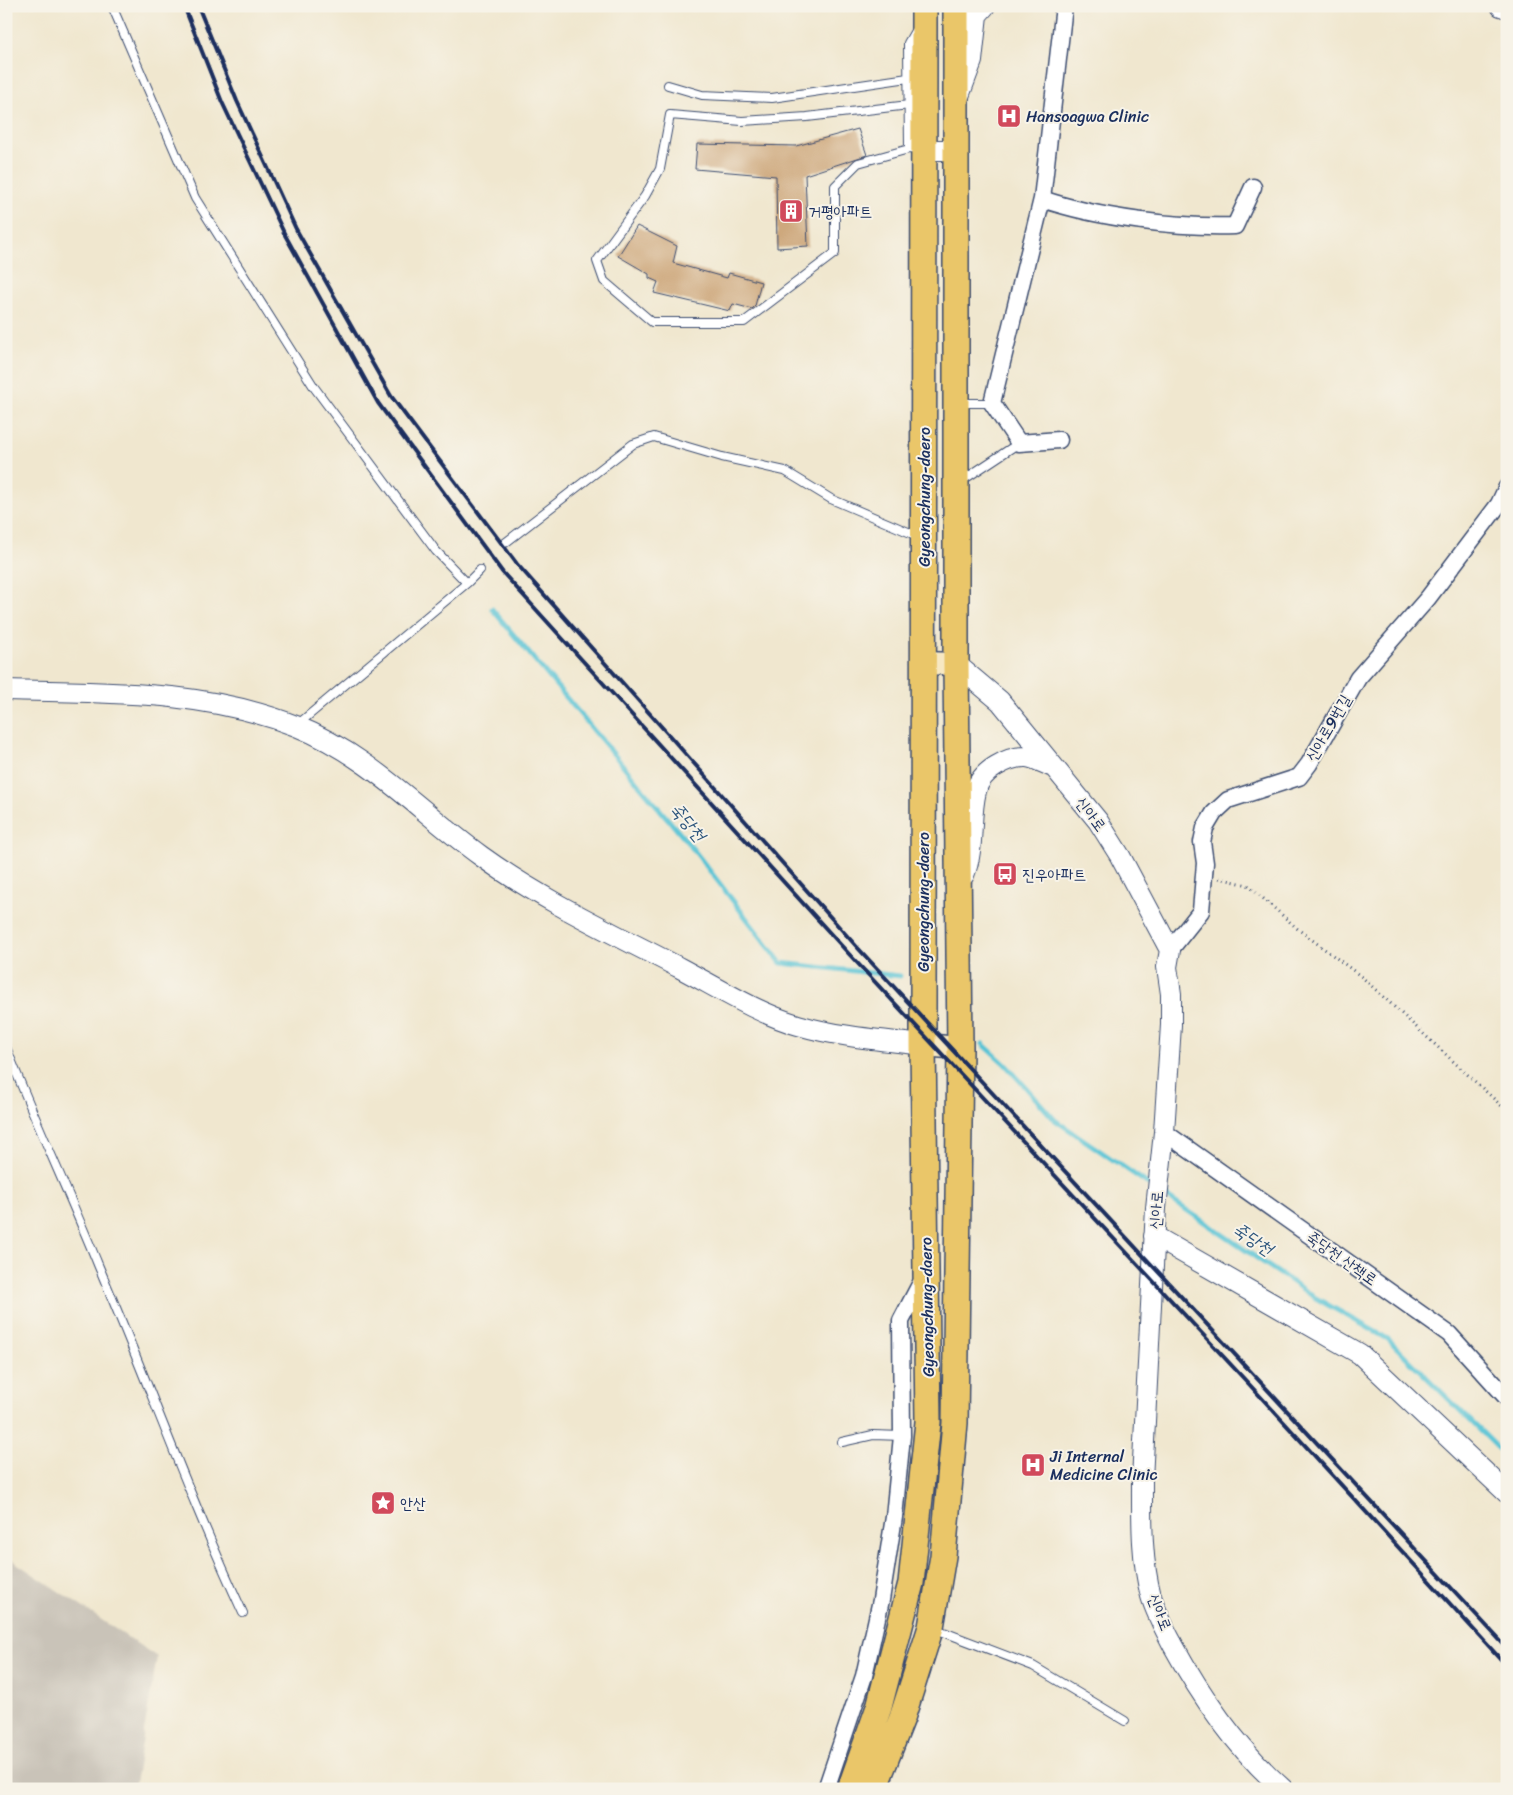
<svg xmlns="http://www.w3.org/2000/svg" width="1513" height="1795" font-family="Sriracha,'Poor Story',sans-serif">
	<rect width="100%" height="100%" fill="#f7f3e8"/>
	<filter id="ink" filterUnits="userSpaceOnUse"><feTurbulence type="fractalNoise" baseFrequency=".02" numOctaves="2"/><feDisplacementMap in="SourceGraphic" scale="10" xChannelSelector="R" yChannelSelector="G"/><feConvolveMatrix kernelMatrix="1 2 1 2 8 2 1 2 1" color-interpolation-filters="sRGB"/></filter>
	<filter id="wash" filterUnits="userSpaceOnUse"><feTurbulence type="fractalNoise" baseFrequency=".0096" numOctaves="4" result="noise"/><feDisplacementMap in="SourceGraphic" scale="20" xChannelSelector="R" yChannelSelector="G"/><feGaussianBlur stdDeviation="1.12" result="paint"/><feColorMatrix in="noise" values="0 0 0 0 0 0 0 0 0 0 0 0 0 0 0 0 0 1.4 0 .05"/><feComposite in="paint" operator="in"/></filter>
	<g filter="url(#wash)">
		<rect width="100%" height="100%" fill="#f0e7cf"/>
		<path fill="#c9c3b8" d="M 6,1556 L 157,1657 L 134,1789 L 6,1789 Z"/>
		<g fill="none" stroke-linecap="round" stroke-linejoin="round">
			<path stroke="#5ac4d5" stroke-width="5" d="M 492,609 L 693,849 L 781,963 L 900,976
				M 983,1044 L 1005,1064 L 1055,1120 L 1154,1188
				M 1163,1194 L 1314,1297 L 1388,1339 L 1507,1457"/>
		</g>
		<g id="blocks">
			<path fill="#cea87d" d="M 858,129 L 867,155 L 805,175 L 808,246 L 777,248 L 776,176 L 695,169 L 697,144 L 796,146 Z
				M 637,226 L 677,246 L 673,263 L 727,278 L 729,273 L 761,282 L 755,306 L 752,309 L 733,304 L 730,311 L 654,293 L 658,282 L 649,278 L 649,274 L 618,256 Z"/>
		</g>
	</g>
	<g filter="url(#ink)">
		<use href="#blocks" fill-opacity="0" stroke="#3b4b6f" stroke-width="1"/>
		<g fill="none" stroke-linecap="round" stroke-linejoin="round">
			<defs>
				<path id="service" d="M 112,6 L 195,198 L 314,387 L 436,551 L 467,583
					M 668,85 L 702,95 L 772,98 L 908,78
					M 909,105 L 807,117 L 742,121 L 670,115 L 660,169 L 645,196 L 597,261 L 604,281 L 652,322 L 744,322 L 835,253 L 835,186 L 858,163 L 909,149 L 920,150
					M 909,149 L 908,43 L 916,29
					M 959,403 L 992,403
					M 960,482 L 1019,443
					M 505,543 L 633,444 L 654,437 L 722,457 L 785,471 L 831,499 L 920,537
					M 297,725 L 467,583 L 480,570
					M 6,1047 C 35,1121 69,1193 99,1267 C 148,1382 190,1499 243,1613
					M 842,1442 L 873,1435 L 902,1436
					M 933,1628 L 1033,1666 L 1125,1721"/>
				<path id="minor" d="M 1042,199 C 1098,218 1176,228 1235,226 L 1253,187
					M 1059,440 L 1019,443 L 992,403 L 1042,199 L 1064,6
					M 1170,950 L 1201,911 L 1205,863 L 1202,842 L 1205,828 L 1214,813 L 1228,800 L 1299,777 L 1309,764 L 1358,678 L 1428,598 L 1499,504 L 1507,487
					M 1164,1132 L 1449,1334 L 1507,1398
					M 826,1789 L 864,1676 L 881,1600 L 894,1517 L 902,1436 L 901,1321 L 924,1277"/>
				<path id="tertiary" d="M 1501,6 L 1507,8
					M 959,96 L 972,61 L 977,15 L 985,6
					M 925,150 L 954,150
					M 956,664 L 1000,701 L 1098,821 L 1120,856 L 1170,950 L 1167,967 L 1171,994 L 1171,1025 L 1164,1132 L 1156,1208 L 1142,1480 C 1142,1518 1141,1559 1151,1596 C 1156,1613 1165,1630 1173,1645 C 1202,1698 1237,1749 1283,1789
					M 6,690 C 106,693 202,689 296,726 C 369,755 419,811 481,856 C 543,901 613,933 680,968 C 718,988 757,1013 798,1025 C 839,1037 881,1040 923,1045
					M 964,875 C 975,848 969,819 976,791 C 980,771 1008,756 1027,757 C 1035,758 1045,764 1053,767
					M 1154,1236 L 1360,1354 L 1507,1493"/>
				<path id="secondary" d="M 924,663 L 956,664
					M 923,1045 L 960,1048"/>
				<path id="primary" d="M 850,1789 L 879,1707 L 911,1583 L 928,1422 L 923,1045 L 924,6
					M 874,1789 L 902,1718 L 931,1627 L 943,1556 L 955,1423 L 960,1048 L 956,664 L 956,6"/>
			</defs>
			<use href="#service" stroke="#3b4b6f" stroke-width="10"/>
			<use href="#minor" stroke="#3b4b6f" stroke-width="19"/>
			<use href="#tertiary" stroke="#3b4b6f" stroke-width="22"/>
			<use href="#secondary" stroke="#3b4b6f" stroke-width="25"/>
			<use href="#primary" stroke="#3b4b6f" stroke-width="28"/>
			<path stroke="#3b4b6f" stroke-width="3" stroke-dasharray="1 4" stroke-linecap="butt" d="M 1219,878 L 1248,885 L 1299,930 L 1363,978 L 1507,1111"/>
			<use href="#service" stroke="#fff" stroke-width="8"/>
			<use href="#minor" stroke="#fff" stroke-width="16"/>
			<use href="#tertiary" stroke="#fff" stroke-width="20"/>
			<use href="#secondary" stroke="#f7e8c3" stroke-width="22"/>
			<use href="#primary" stroke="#eac669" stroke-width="25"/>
			<path stroke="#1b2f5e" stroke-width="4" d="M 184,6 L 222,102 L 285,235 L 378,403 L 503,573 L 849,954 L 1248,1383 L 1507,1666
				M 198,6 L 237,101 L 296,229 L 391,396 L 517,564 L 857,947 L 1507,1648"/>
		</g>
	</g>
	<defs>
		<symbol id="hospital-square" viewBox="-11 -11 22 22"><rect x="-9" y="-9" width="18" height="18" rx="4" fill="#d1495b" stroke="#f7f3e8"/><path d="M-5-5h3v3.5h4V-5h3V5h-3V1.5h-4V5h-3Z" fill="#fff"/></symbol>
		<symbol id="building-square" viewBox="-11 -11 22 22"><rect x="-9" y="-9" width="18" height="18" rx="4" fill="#d1495b" stroke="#f7f3e8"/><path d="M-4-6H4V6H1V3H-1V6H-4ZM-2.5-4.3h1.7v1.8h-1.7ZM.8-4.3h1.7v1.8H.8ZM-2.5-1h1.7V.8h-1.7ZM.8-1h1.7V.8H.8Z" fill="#fff"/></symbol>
		<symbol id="bus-square" viewBox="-11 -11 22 22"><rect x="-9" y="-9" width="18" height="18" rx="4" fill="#d1495b" stroke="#f7f3e8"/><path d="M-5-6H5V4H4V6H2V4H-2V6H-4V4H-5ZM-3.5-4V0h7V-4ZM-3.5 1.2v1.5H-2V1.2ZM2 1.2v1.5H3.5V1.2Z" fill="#fff"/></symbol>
		<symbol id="sight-square" viewBox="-11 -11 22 22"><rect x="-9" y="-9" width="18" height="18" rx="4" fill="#d1495b" stroke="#f7f3e8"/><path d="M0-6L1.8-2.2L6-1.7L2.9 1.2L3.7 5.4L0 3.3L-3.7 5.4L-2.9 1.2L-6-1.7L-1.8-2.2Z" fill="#fff"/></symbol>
	</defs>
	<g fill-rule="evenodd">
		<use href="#hospital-square" x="995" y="102" width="28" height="28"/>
		<use href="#building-square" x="777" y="197" width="28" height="28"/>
		<use href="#bus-square" x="991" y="860" width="28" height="28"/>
		<use href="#hospital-square" x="1019" y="1451" width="28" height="28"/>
		<use href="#sight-square" x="369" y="1489" width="28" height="28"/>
	</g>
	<g text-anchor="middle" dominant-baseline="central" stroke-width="4" stroke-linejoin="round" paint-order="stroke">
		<g font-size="16" fill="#1b2f5e" stroke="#f7f3e8" text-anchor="start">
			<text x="1026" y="116">Hansoagwa Clinic</text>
			<text x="808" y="211">거평아파트</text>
			<text x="1022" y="874">진우아파트</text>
			<text x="1050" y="1456">Ji Internal<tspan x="1050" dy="18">Medicine Clinic</tspan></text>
			<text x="400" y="1503">안산</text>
		</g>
		<g font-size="16" fill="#1b2f5e" stroke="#f7f3e8">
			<text transform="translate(924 497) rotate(-90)">Gyeongchung-daero</text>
			<text transform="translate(1328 728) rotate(-60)">신아로9번길</text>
			<text transform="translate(1091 814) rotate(53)">신아로</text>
			<text transform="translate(923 902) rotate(-90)">Gyeongchung-daero</text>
			<text transform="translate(1156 1210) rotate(-86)">신아로</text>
			<text transform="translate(1342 1258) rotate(35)">죽당천 산책로</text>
			<text transform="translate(927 1307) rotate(-91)">Gyeongchung-daero</text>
			<text transform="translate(1160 1612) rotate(68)">신아로</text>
		</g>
		<g font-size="18" font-style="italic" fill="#2b547c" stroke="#f7f3e8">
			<text transform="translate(688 822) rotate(50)">죽당천</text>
			<text transform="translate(1253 1239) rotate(34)">죽당천</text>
		</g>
	</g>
	<rect width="1513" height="1795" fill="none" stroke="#f7f3e8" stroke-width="25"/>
</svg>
